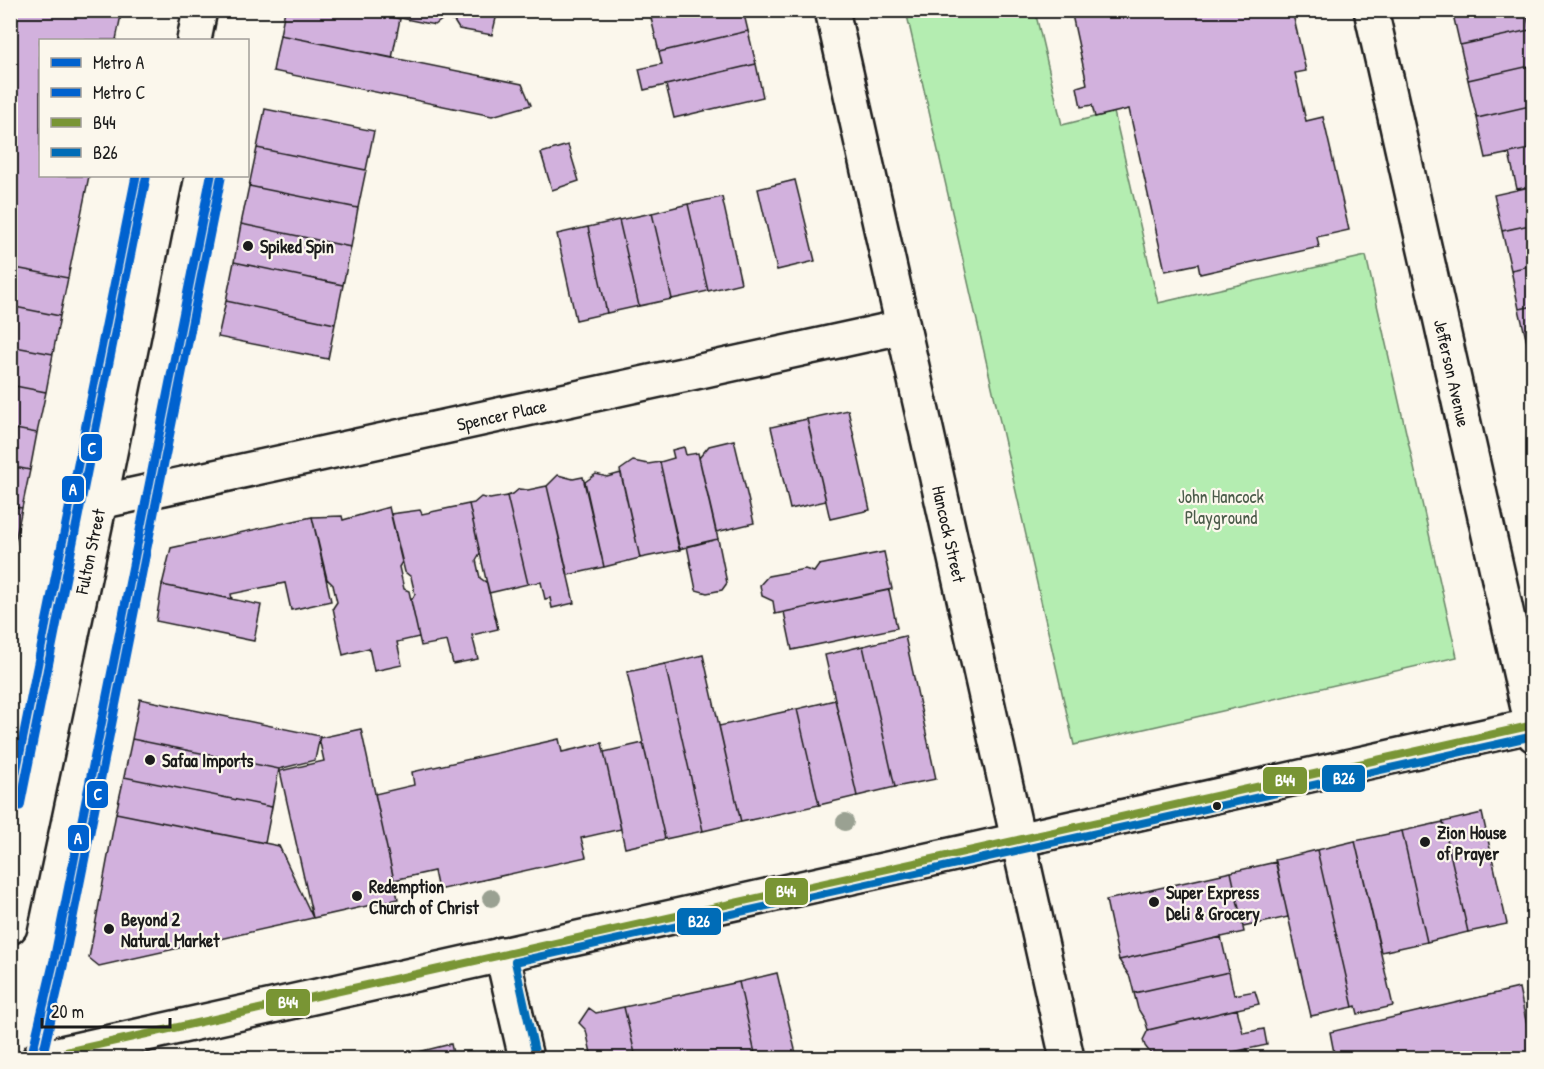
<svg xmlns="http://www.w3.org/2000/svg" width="1544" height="1069" font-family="'Patrick Hand',sans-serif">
	<rect width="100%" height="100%" fill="#fbf7ec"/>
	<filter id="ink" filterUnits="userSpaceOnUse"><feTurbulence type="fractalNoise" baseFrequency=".0167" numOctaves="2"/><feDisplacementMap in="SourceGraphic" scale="12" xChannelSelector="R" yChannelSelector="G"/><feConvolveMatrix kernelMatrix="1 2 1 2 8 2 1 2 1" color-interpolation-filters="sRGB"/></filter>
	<g filter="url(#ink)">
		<path fill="#b4edb1" stroke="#688466" stroke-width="1.5" d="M 906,11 L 1035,11 L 1062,125 L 1114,112 L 1158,303 L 1366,256 L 1457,657 L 1074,745 Z"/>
		<path fill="#d2b1dd" stroke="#1c1c1c" stroke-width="1.5" d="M 10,10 L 122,10 L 116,40 L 40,40 L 40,176 L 89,176 L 68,278 L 10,267 Z
			M 285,10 L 361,10 L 400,19 L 392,58 L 280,35 Z
			M 361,10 L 498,10 L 492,35 L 459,29 L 454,21 L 443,19 L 435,25 Z
			M 649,10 L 683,10 L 651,18 Z
			M 683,10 L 743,10 L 748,31 L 659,52 L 651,18 Z
			M 1071,10 L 1292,10 L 1306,71 L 1295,73 L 1306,121 L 1323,117 L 1349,230 L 1317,237 L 1319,247 L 1200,274 L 1198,264 L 1165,271 L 1129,109 L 1095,117 L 1092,105 L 1081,107 L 1077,87 L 1087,84 Z
			M 1452,10 L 1526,10 L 1530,30 L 1460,45 Z
			M 1534,29 L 1534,65 L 1468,80 L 1460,45 Z
			M 748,31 L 756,64 L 644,90 L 639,69 L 662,64 L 659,52 Z
			M 280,35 L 522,84 L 531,105 L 492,116 L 273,71 Z
			M 756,64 L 763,97 L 674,118 L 666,85 Z
			M 1534,65 L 1534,105 L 1477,118 L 1468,80 Z
			M 1534,105 L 1534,148 L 1486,158 L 1477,118 Z
			M 265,109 L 374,131 L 366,170 L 257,148 Z
			M 568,145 L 579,181 L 552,190 L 541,153 Z
			M 257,148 L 366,170 L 358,208 L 249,186 Z
			M 1534,148 L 1534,186 L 1517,189 L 1509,153 Z
			M 795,180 L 815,261 L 777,270 L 758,189 Z
			M 249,186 L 358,208 L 351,247 L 241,224 Z
			M 1534,186 L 1534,224 L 1502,231 L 1494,195 Z
			M 722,197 L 741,283 L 708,291 L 688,204 Z
			M 688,204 L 708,291 L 672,299 L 652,213 Z
			M 652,213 L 672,299 L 639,306 L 619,220 Z
			M 619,220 L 639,306 L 607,313 L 588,227 Z
			M 241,224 L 351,247 L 343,285 L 234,262 Z
			M 1534,224 L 1534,265 L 1511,270 L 1502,231 Z
			M 588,227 L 607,313 L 576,320 L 557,234 Z
			M 234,262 L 343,285 L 335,324 L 226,301 Z
			M 1534,265 L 1534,306 L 1519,309 L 1511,270 Z
			M 10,267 L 68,278 L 60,316 L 10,306 Z
			M 226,301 L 335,324 L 328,359 L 218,337 Z
			M 10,306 L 60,316 L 53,354 L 10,346 Z
			M 1534,306 L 1534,346 L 1528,347 L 1519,309 Z
			M 10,346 L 53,354 L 46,392 L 10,385 Z
			M 1534,346 L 1534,374 L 1528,347 Z
			M 10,385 L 46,392 L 37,433 L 10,428 Z
			M 848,410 L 870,510 L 830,519 L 807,419 Z
			M 807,419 L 826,501 L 790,509 L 771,427 Z
			M 10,428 L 37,433 L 30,470 L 10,466 Z
			M 734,440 L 754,523 L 716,532 L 699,458 L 709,446 Z
			M 684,447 L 686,455 L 698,453 L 718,539 L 679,549 L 660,462 L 674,458 L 672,450 Z
			M 633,461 L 648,464 L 660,462 L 680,550 L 640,558 L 620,470 Z
			M 10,466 L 30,470 L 22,508 L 10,506 Z
			M 621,473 L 640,558 L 604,567 L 585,482 L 596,474 L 607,477 Z
			M 558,475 L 573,479 L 583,477 L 604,567 L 568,575 L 547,486 Z
			M 547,486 L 574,603 L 552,608 L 550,598 L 545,599 L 541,582 L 528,584 L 507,496 L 513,494 L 519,489 L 528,490 Z
			M 507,496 L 528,584 L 489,593 L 469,504 L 474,503 L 481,497 L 490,499 Z
			M 469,504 L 480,553 L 476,560 L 480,578 L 487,583 L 498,629 L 472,635 L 478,659 L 453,664 L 447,641 L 421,646 L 411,601 L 415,594 L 411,577 L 405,572 L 391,514 L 420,510 L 422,514 Z
			M 10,506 L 22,508 L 14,547 L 10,547 Z
			M 389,507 L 402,562 L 399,567 L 404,589 L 409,591 L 419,637 L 397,642 L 402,665 L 374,671 L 369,648 L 343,655 L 333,608 L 337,602 L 333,585 L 327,579 L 312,517 L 342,516 L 343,520 Z
			M 312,517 L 331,601 L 291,610 L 285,583 L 231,594 L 232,599 L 162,585 L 171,548 Z
			M 718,539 L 727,583 L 722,590 L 707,593 L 696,590 L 687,546 Z
			M 884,552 L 892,589 L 775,614 L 773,601 L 762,596 L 760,585 L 768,576 L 805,569 L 814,572 L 819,565 Z
			M 162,585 L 261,605 L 254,641 L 156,621 Z
			M 889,590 L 897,628 L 792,650 L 784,612 Z
			M 905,636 L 936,779 L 895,787 L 863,646 Z
			M 863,646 L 895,787 L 857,796 L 825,655 Z
			M 703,655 L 741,822 L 703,831 L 665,664 Z
			M 665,664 L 703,831 L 665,839 L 627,672 Z
			M 140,699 L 320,736 L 315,760 L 279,769 L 132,739 Z
			M 835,700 L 857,796 L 819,805 L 797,709 Z
			M 797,709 L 819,805 L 741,822 L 719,726 Z
			M 361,729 L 398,899 L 313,918 L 280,771 L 324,761 L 319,738 Z
			M 132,739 L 279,769 L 272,807 L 124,777 Z
			M 559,739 L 562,752 L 602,743 L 621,829 L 581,838 L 586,857 L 438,890 L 434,871 L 394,880 L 375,794 L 414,785 L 412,772 Z
			M 643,743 L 665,839 L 625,848 L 604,752 Z
			M 124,777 L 272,807 L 265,843 L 116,813 Z
			M 116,813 L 279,846 L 313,918 L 99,966 L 89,958 Z
			M 1482,813 L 1507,924 L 1468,932 L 1443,822 Z
			M 1443,822 L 1468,932 L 1427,942 L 1402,831 Z
			M 1402,831 L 1427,942 L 1381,952 L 1355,841 Z
			M 1355,841 L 1393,1006 L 1358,1014 L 1356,1006 L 1353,1007 L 1317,850 Z
			M 1317,850 L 1353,1007 L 1311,1016 L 1275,860 Z
			M 1276,862 L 1288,917 L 1243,927 L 1231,872 Z
			M 1231,872 L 1244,932 L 1119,960 L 1106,900 Z
			M 1221,937 L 1229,972 L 1134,993 L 1130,977 L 1119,960 Z
			M 1229,972 L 1234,995 L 1255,991 L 1259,1004 L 1148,1030 L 1145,1020 L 1138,1009 L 1134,993 Z
			M 777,973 L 797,1058 L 756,1058 L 739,982 Z
			M 739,982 L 756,1058 L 636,1058 L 624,1007 Z
			M 1519,988 L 1534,1058 L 1335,1058 L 1330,1032 Z
			M 624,1007 L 636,1058 L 592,1058 L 586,1030 L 579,1023 L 589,1008 L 596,1013 Z
			M 1237,1009 L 1243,1033 L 1264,1029 L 1267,1045 L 1205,1058 L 1154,1058 L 1145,1046 L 1143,1040 L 1148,1030 Z
			M 451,1044 L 454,1058 L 415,1058 L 414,1053 Z
			M 1247,1049 L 1249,1058 L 1205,1058 Z
			M 414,1053 L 415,1058 L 388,1058 Z"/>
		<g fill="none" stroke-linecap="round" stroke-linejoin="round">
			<defs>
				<g id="street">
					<path id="s1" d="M 832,10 L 1067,1058"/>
					<path id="s2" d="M 1371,10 L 1534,735"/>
					<path id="s3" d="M 100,502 L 902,327"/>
					<path d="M 502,954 L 526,1058"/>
				</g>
				<g id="secondary">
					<path d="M 194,40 L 200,10"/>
					<path id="s4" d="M 10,927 L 100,502 L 166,176"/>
					<path d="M 39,1058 L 1534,725"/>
				</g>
			</defs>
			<use href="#street" stroke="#1c1c1c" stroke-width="38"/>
			<use href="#secondary" stroke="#1c1c1c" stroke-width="38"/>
			<use href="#street" stroke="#fbf7ec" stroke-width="33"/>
			<use href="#secondary" stroke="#fbf7ec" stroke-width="33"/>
			<defs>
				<path id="bus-1" d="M 39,1058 L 1534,725"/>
				<path id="bus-2" d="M 536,1056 L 515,962 L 1534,736"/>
			</defs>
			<use href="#bus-1" stroke="#fbf7ec" stroke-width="12"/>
			<use href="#bus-2" stroke="#fbf7ec" stroke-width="12"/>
			<use href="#bus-1" stroke="#799534" stroke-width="8"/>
			<use href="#bus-2" stroke="#006cb7" stroke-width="8"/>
			<defs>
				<path id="metro-1" d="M 10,802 L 136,176
					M 31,1058 L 54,960 L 211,176"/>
				<path id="metro-2" d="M 20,806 L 146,178
					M 42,1058 L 64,962 L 221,178"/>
			</defs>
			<use href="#metro-1" stroke="#fbf7ec" stroke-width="14"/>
			<use href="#metro-2" stroke="#fbf7ec" stroke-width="14"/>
			<use href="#metro-1" stroke="#0062cf" stroke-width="9"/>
			<use href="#metro-2" stroke="#0062cf" stroke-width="9"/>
		</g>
		<g fill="#9aa192">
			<circle cx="845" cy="822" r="9"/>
			<circle cx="491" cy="898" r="9"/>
		</g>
	</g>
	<g fill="#1c1c1c" stroke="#fbf7ec" stroke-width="2">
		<circle cx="248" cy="246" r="6"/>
		<circle cx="150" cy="760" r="6"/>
		<circle cx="1217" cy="806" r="5"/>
		<circle cx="1425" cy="842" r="6"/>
		<circle cx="357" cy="896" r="6"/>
		<circle cx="1154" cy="902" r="6"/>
		<circle cx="109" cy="929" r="6"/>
	</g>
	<g text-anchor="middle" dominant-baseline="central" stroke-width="4.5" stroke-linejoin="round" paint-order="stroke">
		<g font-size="18" font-weight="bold" fill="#1c1c1c" stroke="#fbf7ec" text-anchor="start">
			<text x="260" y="246">Spiked Spin</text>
			<text x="162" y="760">Safaa Imports</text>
			<text x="1437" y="832">Zion House<tspan x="1437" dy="21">of Prayer</tspan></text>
			<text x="369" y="886">Redemption<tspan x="369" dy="21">Church of Christ</tspan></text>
			<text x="1166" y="892">Super Express<tspan x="1166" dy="21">Deli &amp; Grocery</tspan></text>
			<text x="121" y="919">Beyond 2<tspan x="121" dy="21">Natural Market</tspan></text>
		</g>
		<g font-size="18" fill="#1c1c1c" stroke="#fbf7ec">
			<text stroke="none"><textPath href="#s2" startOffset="372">Jefferson Avenue</textPath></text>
			<text stroke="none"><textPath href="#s3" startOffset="411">Spencer Place</textPath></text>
			<text stroke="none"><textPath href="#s1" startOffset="537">Hancock Street</textPath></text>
			<text stroke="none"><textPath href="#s4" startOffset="384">Fulton Street</textPath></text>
		</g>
		<g font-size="18" fill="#4a5b49" stroke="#fbf7ec">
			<text x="1221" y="496">John Hancock<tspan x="1221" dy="21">Playground</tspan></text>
		</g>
	</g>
	<g stroke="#fbf7ec" stroke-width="2">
		<rect x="80" y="433" width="23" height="29" rx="6" fill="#0062cf"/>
		<rect x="61" y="475" width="24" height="28" rx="6" fill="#0062cf"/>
		<rect x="1321" y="764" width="45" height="29" rx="6" fill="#006cb7"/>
		<rect x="1262" y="766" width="46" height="29" rx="6" fill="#799534"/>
		<rect x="86" y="780" width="23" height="29" rx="6" fill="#0062cf"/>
		<rect x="67" y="824" width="23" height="28" rx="6" fill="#0062cf"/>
		<rect x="764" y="877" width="45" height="29" rx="6" fill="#799534"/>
		<rect x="676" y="907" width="46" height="29" rx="6" fill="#006cb7"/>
		<rect x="265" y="988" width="46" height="29" rx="6" fill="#799534"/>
	</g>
	<g font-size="16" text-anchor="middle" font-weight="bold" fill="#fff">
		<text x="92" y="454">C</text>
		<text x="73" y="495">A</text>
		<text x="1344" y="784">B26</text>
		<text x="1285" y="786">B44</text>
		<text x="98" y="800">C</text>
		<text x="78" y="844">A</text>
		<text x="786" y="897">B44</text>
		<text x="699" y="927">B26</text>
		<text x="288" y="1008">B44</text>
	</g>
	<rect width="1544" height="1069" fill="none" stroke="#fbf7ec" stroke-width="36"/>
	<rect x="18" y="18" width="1508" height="1033" fill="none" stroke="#1c1c1c" stroke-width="2" filter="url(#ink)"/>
	<rect x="39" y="39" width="210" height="138" fill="#fbf7ec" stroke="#a29f99" stroke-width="1.5"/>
	<rect x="51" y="58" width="30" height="9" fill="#0062cf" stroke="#a29f99" stroke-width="1.5"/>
	<text x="93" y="69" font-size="18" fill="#1c1c1c">Metro A</text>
	<rect x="51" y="88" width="30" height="9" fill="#0062cf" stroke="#a29f99" stroke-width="1.5"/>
	<text x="93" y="99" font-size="18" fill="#1c1c1c">Metro C</text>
	<rect x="51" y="118" width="30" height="9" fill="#799534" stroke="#a29f99" stroke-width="1.5"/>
	<text x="93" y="129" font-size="18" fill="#1c1c1c">B44</text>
	<rect x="51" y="148" width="30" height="9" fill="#006cb7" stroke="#a29f99" stroke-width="1.5"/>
	<text x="93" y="159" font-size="18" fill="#1c1c1c">B26</text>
	<path d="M42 1018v9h128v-9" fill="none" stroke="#1c1c1c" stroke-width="3"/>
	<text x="51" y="1018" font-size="18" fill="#1c1c1c" stroke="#fbf7ec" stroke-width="4.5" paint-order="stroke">20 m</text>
</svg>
